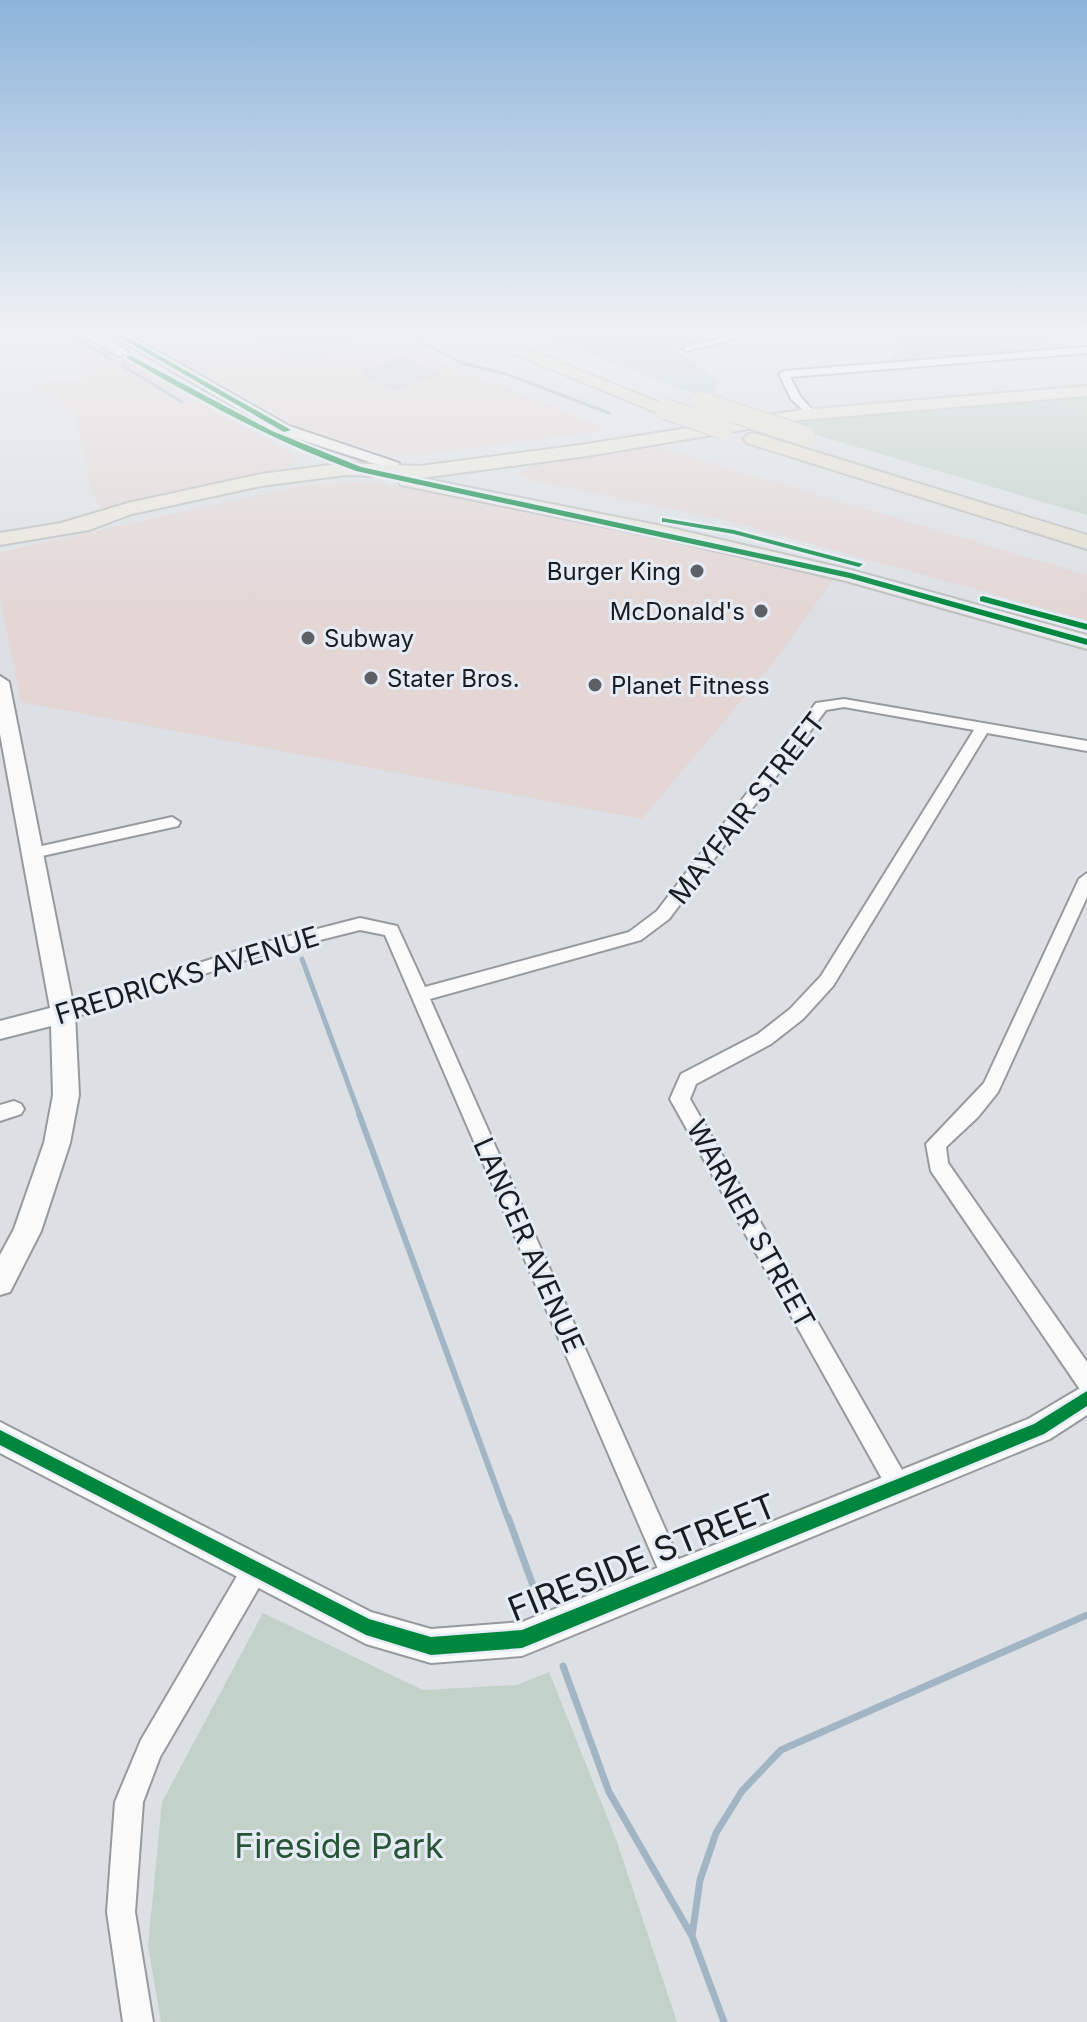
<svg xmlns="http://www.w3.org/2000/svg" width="1087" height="2022" font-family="Inter,sans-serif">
	<rect width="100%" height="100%" fill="#dce0e4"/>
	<path fill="#e3d6d5" d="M 124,330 L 361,330 L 609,430 L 427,454 L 393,455 L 300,428 Z
		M 98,345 L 288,451 L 298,459 L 294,465 L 102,509 L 92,493 L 75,414 L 32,384 L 95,376 L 73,356 L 73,349 Z
		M 659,447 L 1087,575 L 1087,620 L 720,519 L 531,480 L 521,477 L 519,472 L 533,465 Z
		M 372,481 L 713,549 L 835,577 L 774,662 L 642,819 L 21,702 L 0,598 L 0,552 L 304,485 Z"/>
	<path fill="#c2d2c9" d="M 523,330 L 748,330 L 674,347 L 718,382 L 711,400 Z
		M 960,330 L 1026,331 L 1047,337 L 1057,348 L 886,362 L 898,351 L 894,334 Z
		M 1087,396 L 1087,515 L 786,426 L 845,414 Z
		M 263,1613 L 423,1690 L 517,1685 L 549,1672 L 616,1839 L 677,2022 L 161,2022 L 148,1946 L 162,1802 Z"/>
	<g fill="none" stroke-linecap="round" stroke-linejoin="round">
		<path stroke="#a2b5c5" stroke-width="3" d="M 63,330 L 112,359
			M 400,330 L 462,363 L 506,374 L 609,413
			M 123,366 L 182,402"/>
		<path stroke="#a2b5c5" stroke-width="5" d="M 302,959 L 360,1116"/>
		<path stroke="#a2b5c5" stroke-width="6" d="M 359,1114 L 508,1519"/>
		<path stroke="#a2b5c5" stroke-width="7" d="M 508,1517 L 539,1602
			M 563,1666 L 609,1792 L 692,1936 L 724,2022
			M 692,1936 L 700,1880 L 716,1833 L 742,1791 L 781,1750 L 1087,1615"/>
	</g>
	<path fill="#c6c9cc" d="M 235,330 L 332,330 L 358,342 L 301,363 L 292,362 Z
		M 402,356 L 440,374 L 399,390 L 386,389 L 364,377 L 369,375 L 361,371 Z"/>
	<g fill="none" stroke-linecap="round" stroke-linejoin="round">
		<defs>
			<path id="minor" d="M 751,330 L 766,330 L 687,351 L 682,348 Z
				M 1087,347 L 1087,353 L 790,377 L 800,396 L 816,414 L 811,417 L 791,399 L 779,374 L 784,371 Z
				M 844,699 L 1087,741 L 1087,751 L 987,733 L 833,986 L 803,1019 L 771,1044 L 696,1084 L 690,1099 L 906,1477 L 910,1485 L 906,1493 L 898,1497 L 890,1493 L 670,1099 L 681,1074 L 758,1034 L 790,1009 L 821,976 L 974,730 L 844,707 L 826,710 L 669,919 L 641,940 L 430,999 L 686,1576 L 683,1585 L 674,1588 L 665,1585 L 385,935 L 360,930 L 264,954 L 63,1021 L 54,1014 L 57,1009 L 255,945 L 360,918 L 397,926 L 425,987 L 629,932 L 657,911 L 816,703 Z
				M 172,817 L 180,822 L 178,826 L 33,858 L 25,853 L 33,848 Z
				M 1087,873 L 1087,897 L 998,1092 L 978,1117 L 946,1147 L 948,1163 L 1087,1362 L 1087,1391 L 1079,1388 L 931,1171 L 926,1144 L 984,1083 L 1079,879 Z
				M 14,1101 L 21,1104 L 24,1109 L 21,1114 L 0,1121 L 0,1105 Z
				M 256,1556 L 265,1559 L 268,1568 L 265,1577 L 160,1757 L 143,1802 L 135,1912 L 153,2022 L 123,2022 L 107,1912 L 115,1802 L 141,1740 L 247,1559 Z"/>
			<path id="tertiary" d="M 0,676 L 9,682 L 75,1014 L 79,1095 L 70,1143 L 41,1231 L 10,1292 L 0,1295 L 0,1255 L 14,1229 L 44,1143 L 53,1095 L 51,1026 L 0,1039 L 0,1021 L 50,1008 L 0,734 Z
				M 1087,1384 L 1087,1415 L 1050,1439 L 522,1656 L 431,1663 L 366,1644 L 0,1453 L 0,1422 L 371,1612 L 431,1629 L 522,1622 L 1028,1419 Z"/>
			<path id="secondary" d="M 76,330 L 93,330 L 130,353 L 118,356 Z
				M 103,330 L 120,330 L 289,426 L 399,463 L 397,467 L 385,467 L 277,432 Z"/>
			<path id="primary" d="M 1087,386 L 1087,396 L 801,420 L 587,456 L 421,478 L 662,526 L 851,570 L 1087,635 L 1087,649 L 846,581 L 662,538 L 401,485 L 398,481 L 401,477 L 346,475 L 261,486 L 132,514 L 89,530 L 0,545 L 0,533 L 61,523 L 128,503 L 261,474 L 346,463 L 420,466 L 587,444 L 801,410 Z"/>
			<path id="trunk" d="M 456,330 L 480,330 L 675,409 L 672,413 L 658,413 Z
				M 754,433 L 1087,535 L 1087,549 L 747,443 L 744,439 L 747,435 Z"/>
		</defs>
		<use href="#minor" stroke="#979a9d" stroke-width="4"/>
		<use href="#tertiary" stroke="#979a9d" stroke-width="4"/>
		<use href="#secondary" stroke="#979a9d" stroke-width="4"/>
		<use href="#primary" stroke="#bcbec0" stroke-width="4"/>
		<use href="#trunk" stroke="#bcbec0" stroke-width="4"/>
		<use href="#minor" fill="#fafafb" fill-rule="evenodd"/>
		<use href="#tertiary" fill="#fafafb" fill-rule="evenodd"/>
		<use href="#secondary" fill="#f1f0ec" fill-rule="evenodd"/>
		<use href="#primary" fill="#e9e6dc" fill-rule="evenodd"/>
		<use href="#trunk" fill="#e4dfd1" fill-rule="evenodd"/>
		<defs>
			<path id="trunk-bridge" d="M 702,402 L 805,436
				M 665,409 L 723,429"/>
		</defs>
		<use href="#trunk-bridge" stroke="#bcbec0" stroke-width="22" stroke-linecap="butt"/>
		<use href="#trunk-bridge" stroke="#e4dfd1" stroke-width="20"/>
		<defs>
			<path id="cycleway" d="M 107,330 L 114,330 L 291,430 L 284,432 Z
				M 127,356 L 131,356 L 272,431 L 361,467 L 851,573 L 1087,639 L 1087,645 L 849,578 L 356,471 C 275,442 201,401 127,358 Z
				M 662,518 L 734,530 L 863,564 L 859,567 L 734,534 L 665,522 L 662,522 Z
				M 983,596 L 1087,624 L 1087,630 L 980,601 L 980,597 Z
				M 1087,1391 L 1087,1406 L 1044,1434 L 522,1648 L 431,1655 L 366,1635 L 0,1445 L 0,1430 L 369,1619 L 431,1637 L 522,1630 L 1034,1424 Z"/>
		</defs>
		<use href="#cycleway" stroke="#e6ecf5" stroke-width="5"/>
		<use href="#cycleway" fill="#00873e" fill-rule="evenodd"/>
	</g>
	<linearGradient id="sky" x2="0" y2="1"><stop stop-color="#8cb4da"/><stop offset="0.54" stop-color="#eff1f3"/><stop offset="1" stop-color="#eff1f3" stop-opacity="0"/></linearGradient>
	<rect width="1087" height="613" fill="url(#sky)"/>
	<g fill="#5e6164" stroke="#e6ecf5" stroke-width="3">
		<circle cx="697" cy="571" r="8"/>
		<circle cx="761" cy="611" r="8"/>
		<circle cx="308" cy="638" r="8"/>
		<circle cx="371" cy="678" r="8"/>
		<circle cx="595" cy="685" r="8"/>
	</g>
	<g text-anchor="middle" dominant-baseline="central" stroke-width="6" stroke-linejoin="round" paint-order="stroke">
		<g font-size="24" fill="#1a1c1f" stroke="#e6ecf5" text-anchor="start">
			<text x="681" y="571" text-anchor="end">Burger King</text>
			<text x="745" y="611" text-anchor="end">McDonald's</text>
			<text x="324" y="638">Subway</text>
			<text x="387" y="678">Stater Bros.</text>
			<text x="611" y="685">Planet Fitness</text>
		</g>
		<g font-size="28" fill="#1a1c1f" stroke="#e6ecf5">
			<text transform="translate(747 808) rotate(-52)">MAYFAIR STREET</text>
			<text transform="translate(187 975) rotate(-17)">FREDRICKS AVENUE</text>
			<text transform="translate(751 1224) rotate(61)">WARNER STREET</text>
			<text transform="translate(529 1245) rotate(66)">LANCER AVENUE</text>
		</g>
		<g font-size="34" fill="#1a1c1f" stroke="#e6ecf5">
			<text transform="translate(642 1557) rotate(-22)">FIRESIDE STREET</text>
		</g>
		<g font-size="34" fill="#275536" stroke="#e6ecf5">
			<text x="339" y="1845">Fireside Park</text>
		</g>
	</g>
</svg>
